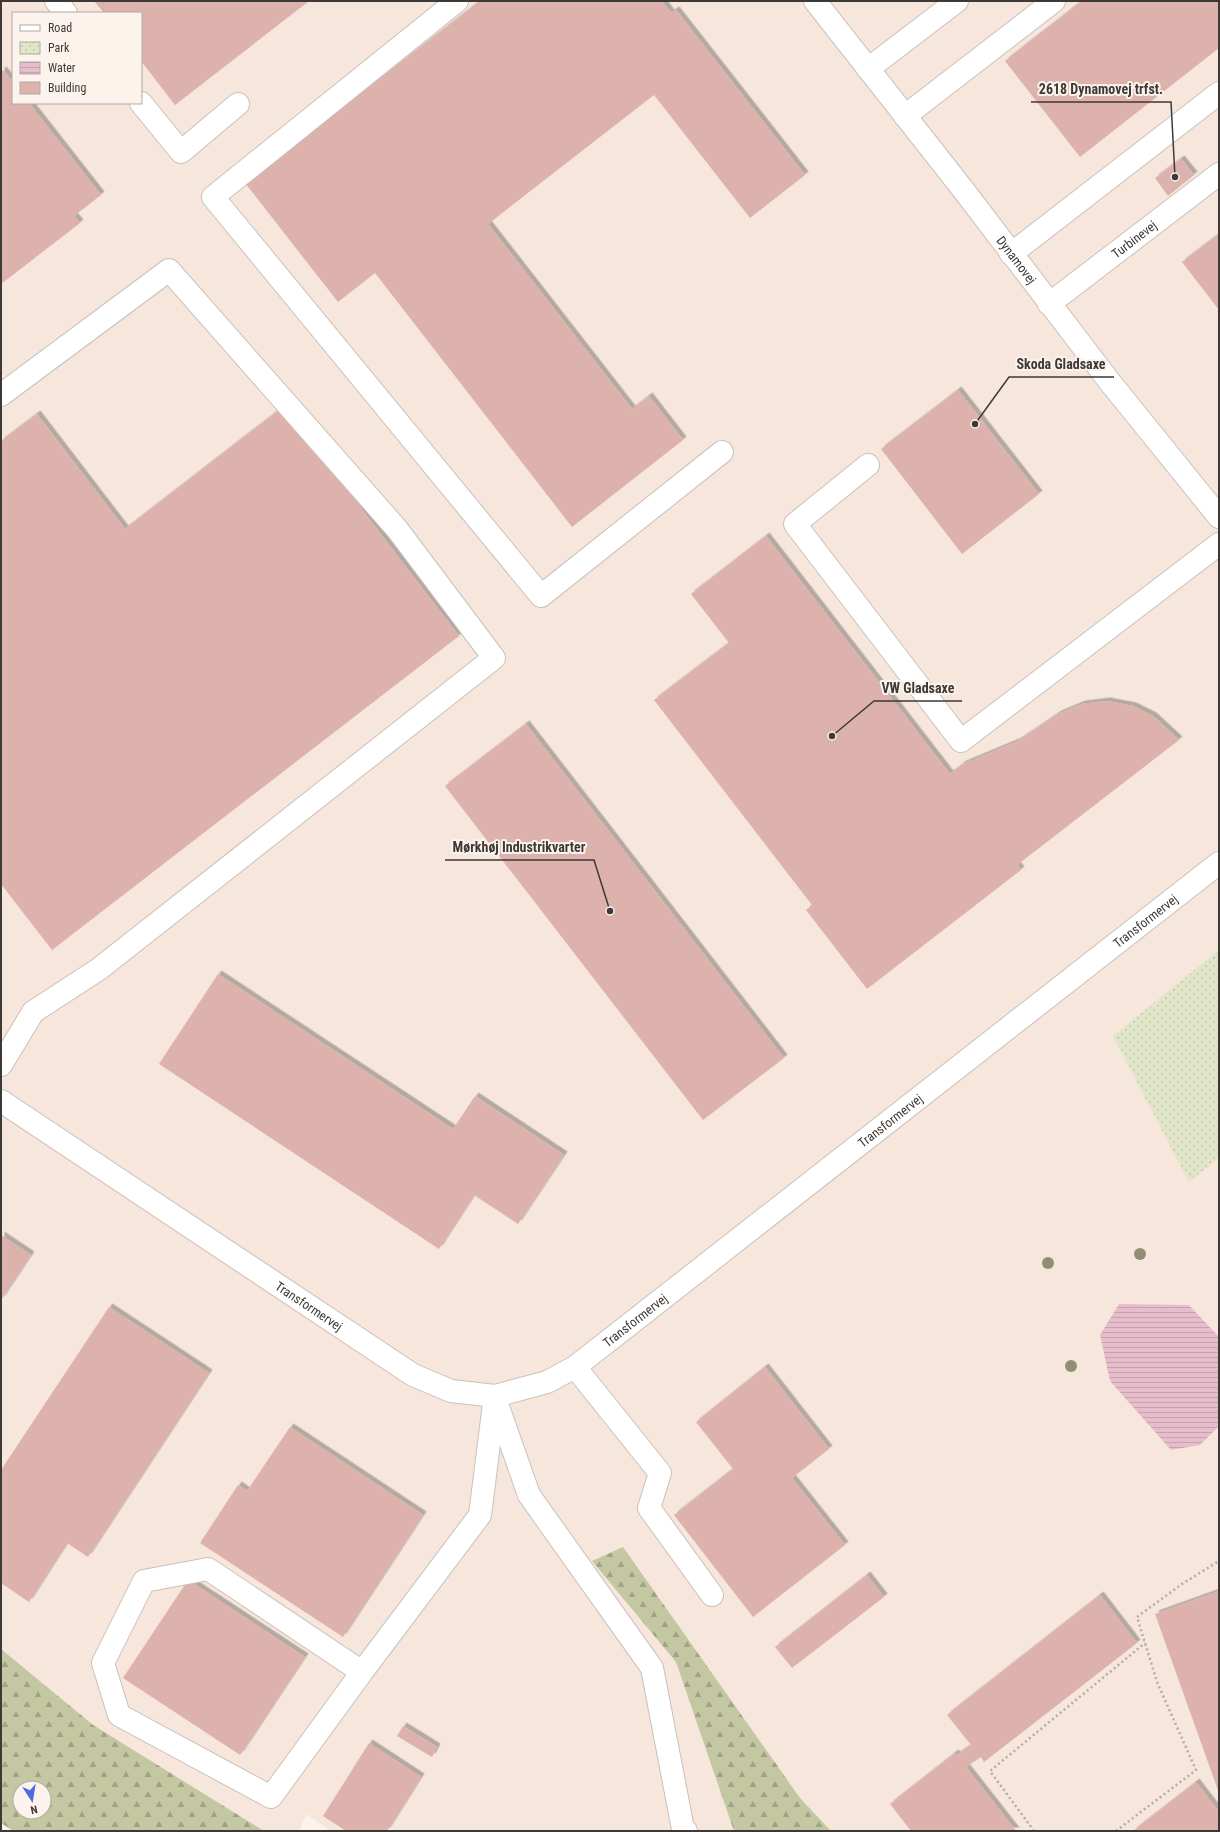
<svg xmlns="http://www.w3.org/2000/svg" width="1220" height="1832" font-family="'Roboto Condensed',sans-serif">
	<defs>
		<pattern id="forest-firs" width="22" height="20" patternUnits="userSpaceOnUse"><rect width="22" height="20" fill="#c3c8a3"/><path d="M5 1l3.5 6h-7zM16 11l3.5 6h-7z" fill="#a0a386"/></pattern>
		<pattern id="park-dots" width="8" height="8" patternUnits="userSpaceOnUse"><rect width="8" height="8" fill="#e2e6c8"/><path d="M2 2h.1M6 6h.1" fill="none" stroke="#c3c6ac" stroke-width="1.8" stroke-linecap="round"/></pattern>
		<pattern id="water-rules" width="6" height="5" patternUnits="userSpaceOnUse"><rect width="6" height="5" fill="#e7bdcb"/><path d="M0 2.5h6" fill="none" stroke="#c7a3af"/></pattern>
		<filter id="shadow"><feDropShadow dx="3.5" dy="-3.5" stdDeviation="0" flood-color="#0004"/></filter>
	</defs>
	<rect width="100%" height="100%" fill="#fcf3ed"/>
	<path fill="#f6e6dc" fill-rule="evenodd" d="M 1,1 L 1219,1 L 1219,1831 L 331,1831 L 306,1814 L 299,1831 L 194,1831 L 1,1718 ZM 13,13 L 141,13 L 141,103 L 13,103 Z"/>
	<path fill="url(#forest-firs)" fill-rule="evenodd" d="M 623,1547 L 800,1798 L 831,1831 L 734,1831 L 676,1662 L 592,1561 Z
		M 1,1649 L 93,1725 L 264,1831 L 13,1831 L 1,1823 ZM 20,1788 L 44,1788 L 44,1812 L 20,1812 Z"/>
	<path fill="url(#park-dots)" d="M 1219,950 L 1219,1158 L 1189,1182 L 1113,1036 Z"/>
	<path fill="url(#water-rules)" d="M 1119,1304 L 1189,1305 L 1219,1337 L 1219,1426 L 1200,1445 L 1171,1450 L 1110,1381 L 1100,1335 Z"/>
	<path fill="#ddb2ad" filter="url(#shadow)" d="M 94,1 L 309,1 L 175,105 L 141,61 L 141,13 L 104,13 Z
		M 480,1 L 662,1 L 671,13 L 676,10 L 805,175 L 750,218 L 654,95 L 488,224 L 632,409 L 649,396 L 683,440 L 572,527 L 375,273 L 338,302 L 245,183 Z
		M 1082,1 L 1219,1 L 1219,48 L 1080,157 L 1005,61 Z
		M 3,70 L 13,82 L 13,103 L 29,103 L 101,195 L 74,216 L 80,223 L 1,284 L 1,72 Z
		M 1181,159 L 1194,175 L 1168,196 L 1155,178 Z
		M 1219,234 L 1219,310 L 1182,262 Z
		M 958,390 L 1039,494 L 962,554 L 881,449 Z
		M 283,407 L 459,636 L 52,950 L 1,884 L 1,441 L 37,414 L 125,529 Z
		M 766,536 L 950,774 L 963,764 L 1018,741 L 1058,714 L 1082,704 L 1107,701 L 1133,706 L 1153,716 L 1179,740 L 1017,865 L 1021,870 L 867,989 L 806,910 L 812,905 L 654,700 L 729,643 L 691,594 Z
		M 526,724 L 784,1058 L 703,1120 L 445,786 Z
		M 218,974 L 453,1129 L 475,1096 L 564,1155 L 518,1224 L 474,1195 L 439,1249 L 159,1064 Z
		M 1,1235 L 31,1255 L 1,1300 Z
		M 109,1307 L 209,1373 L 88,1557 L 67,1543 L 29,1602 L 1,1583 L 1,1470 Z
		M 765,1367 L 829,1449 L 792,1478 L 845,1545 L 753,1617 L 674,1515 L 733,1469 L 696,1422 Z
		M 290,1427 L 423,1515 L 343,1637 L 200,1543 L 238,1485 L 247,1491 Z
		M 867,1575 L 884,1597 L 792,1668 L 775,1647 Z
		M 188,1580 L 305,1657 L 240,1755 L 123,1678 Z
		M 1219,1591 L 1219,1793 L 1155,1614 Z
		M 1100,1595 L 1137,1643 L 984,1762 L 981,1757 L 966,1767 L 1016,1831 L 911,1831 L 890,1804 L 955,1753 L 957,1755 L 971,1745 L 947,1715 Z
		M 403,1726 L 437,1747 L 432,1757 L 397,1736 Z
		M 369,1743 L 421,1777 L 387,1831 L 346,1831 L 323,1816 Z
		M 1196,1782 L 1219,1812 L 1219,1831 L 1133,1831 Z"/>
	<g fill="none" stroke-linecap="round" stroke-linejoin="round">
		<defs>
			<g id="minor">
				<path d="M 56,1 L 66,13"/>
				<path d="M 457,1 L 213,197 L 541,596 L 722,452"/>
				<path id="s1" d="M 815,1 L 965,192 L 1109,381 L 1219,517"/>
				<path d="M 868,69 L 957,1"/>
				<path d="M 141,103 L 181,152 L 238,104"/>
				<path d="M 905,116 L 1054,1"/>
				<path d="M 1011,254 L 1219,93"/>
				<path id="s2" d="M 1049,304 L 1219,174"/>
				<path d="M 1,395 L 169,270 L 397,529 L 494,658 L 99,969 L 33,1012 L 1,1065"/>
				<path d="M 868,465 L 795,524 L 961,741 L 1219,544"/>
				<path id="s3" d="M 1,1101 L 413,1375 L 451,1391 L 495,1396 L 547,1382 L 575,1367 L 1219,863"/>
				<path d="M 575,1367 L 660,1473 L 649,1508 L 712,1595"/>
				<path d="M 496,1401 L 529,1495 L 652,1668 L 683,1829 L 686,1831"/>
				<path d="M 362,1672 L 271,1797 L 119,1715 L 103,1663 L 144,1581 L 208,1569 L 362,1672 L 480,1515 L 495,1396"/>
			</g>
		</defs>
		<use href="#minor" stroke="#cac1bb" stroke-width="24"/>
		<path stroke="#b2aba6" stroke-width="2.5" stroke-dasharray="2 3" stroke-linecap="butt" d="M 1034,1831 L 990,1771 L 1145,1643
			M 1116,1831 L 1196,1770 L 1157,1682 L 1137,1617 L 1182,1584 L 1219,1561"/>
		<use href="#minor" stroke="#fff" stroke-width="22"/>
	</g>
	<g fill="#918e73">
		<circle cx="1140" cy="1254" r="6"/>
		<circle cx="1048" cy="1263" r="6"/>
		<circle cx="1071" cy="1366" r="6"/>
	</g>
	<g text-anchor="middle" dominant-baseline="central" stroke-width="4" stroke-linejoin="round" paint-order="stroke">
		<g font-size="13" fill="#3d3937" stroke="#fcf3ed">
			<text stroke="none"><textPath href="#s2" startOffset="107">Turbinevej</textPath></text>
			<text stroke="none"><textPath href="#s1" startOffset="328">Dynamovej</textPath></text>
			<text stroke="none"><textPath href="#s3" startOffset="1390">Transformervej</textPath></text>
			<text stroke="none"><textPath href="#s3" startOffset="1066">Transformervej</textPath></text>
			<text stroke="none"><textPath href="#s3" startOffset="370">Transformervej</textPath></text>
			<text stroke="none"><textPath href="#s3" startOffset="742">Transformervej</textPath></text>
		</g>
	</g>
	<path fill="none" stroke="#3d3937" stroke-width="1.5" d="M1175 177L1171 102H1031M975 424L1009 377H1114M832 736L874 701H962M610 911L594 860H445"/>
	<g fill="#3d3937" stroke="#fcf3ed" stroke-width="1.5">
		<circle cx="1175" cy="177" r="4"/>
		<circle cx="975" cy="424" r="4"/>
		<circle cx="832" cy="736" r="4"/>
		<circle cx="610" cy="911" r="4"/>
	</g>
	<g font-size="14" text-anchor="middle" font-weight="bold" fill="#3d3937" stroke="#fcf3ed" stroke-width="4" stroke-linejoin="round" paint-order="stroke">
		<text x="1101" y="94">2618 Dynamovej trfst.</text>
		<text x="1061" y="369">Skoda Gladsaxe</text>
		<text x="918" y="693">VW Gladsaxe</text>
		<text x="519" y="852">Mørkhøj Industrikvarter</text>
	</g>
	<rect width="1220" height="1832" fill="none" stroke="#3d3937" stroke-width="4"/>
	<rect x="12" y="12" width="130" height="92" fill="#fcf3ed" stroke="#b0a9a4"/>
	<rect x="20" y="25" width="20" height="6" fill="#ffffff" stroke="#b0a9a4"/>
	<text x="48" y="32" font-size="12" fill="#3d3937">Road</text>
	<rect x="20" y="42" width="20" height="12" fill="url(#park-dots)" stroke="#b0a9a4"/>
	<text x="48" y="52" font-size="12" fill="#3d3937">Park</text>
	<rect x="20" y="62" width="20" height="12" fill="url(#water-rules)" stroke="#b0a9a4"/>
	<text x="48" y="72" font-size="12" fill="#3d3937">Water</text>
	<rect x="20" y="82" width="20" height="12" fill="#ddb2ad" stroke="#b0a9a4"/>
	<text x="48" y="92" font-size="12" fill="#3d3937">Building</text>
	<g transform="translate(32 1800) rotate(168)"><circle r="19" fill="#fcf3ed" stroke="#b0a9a4"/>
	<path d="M0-3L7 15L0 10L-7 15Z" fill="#506be0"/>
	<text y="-6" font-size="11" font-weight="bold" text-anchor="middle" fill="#3d3937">N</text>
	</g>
</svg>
